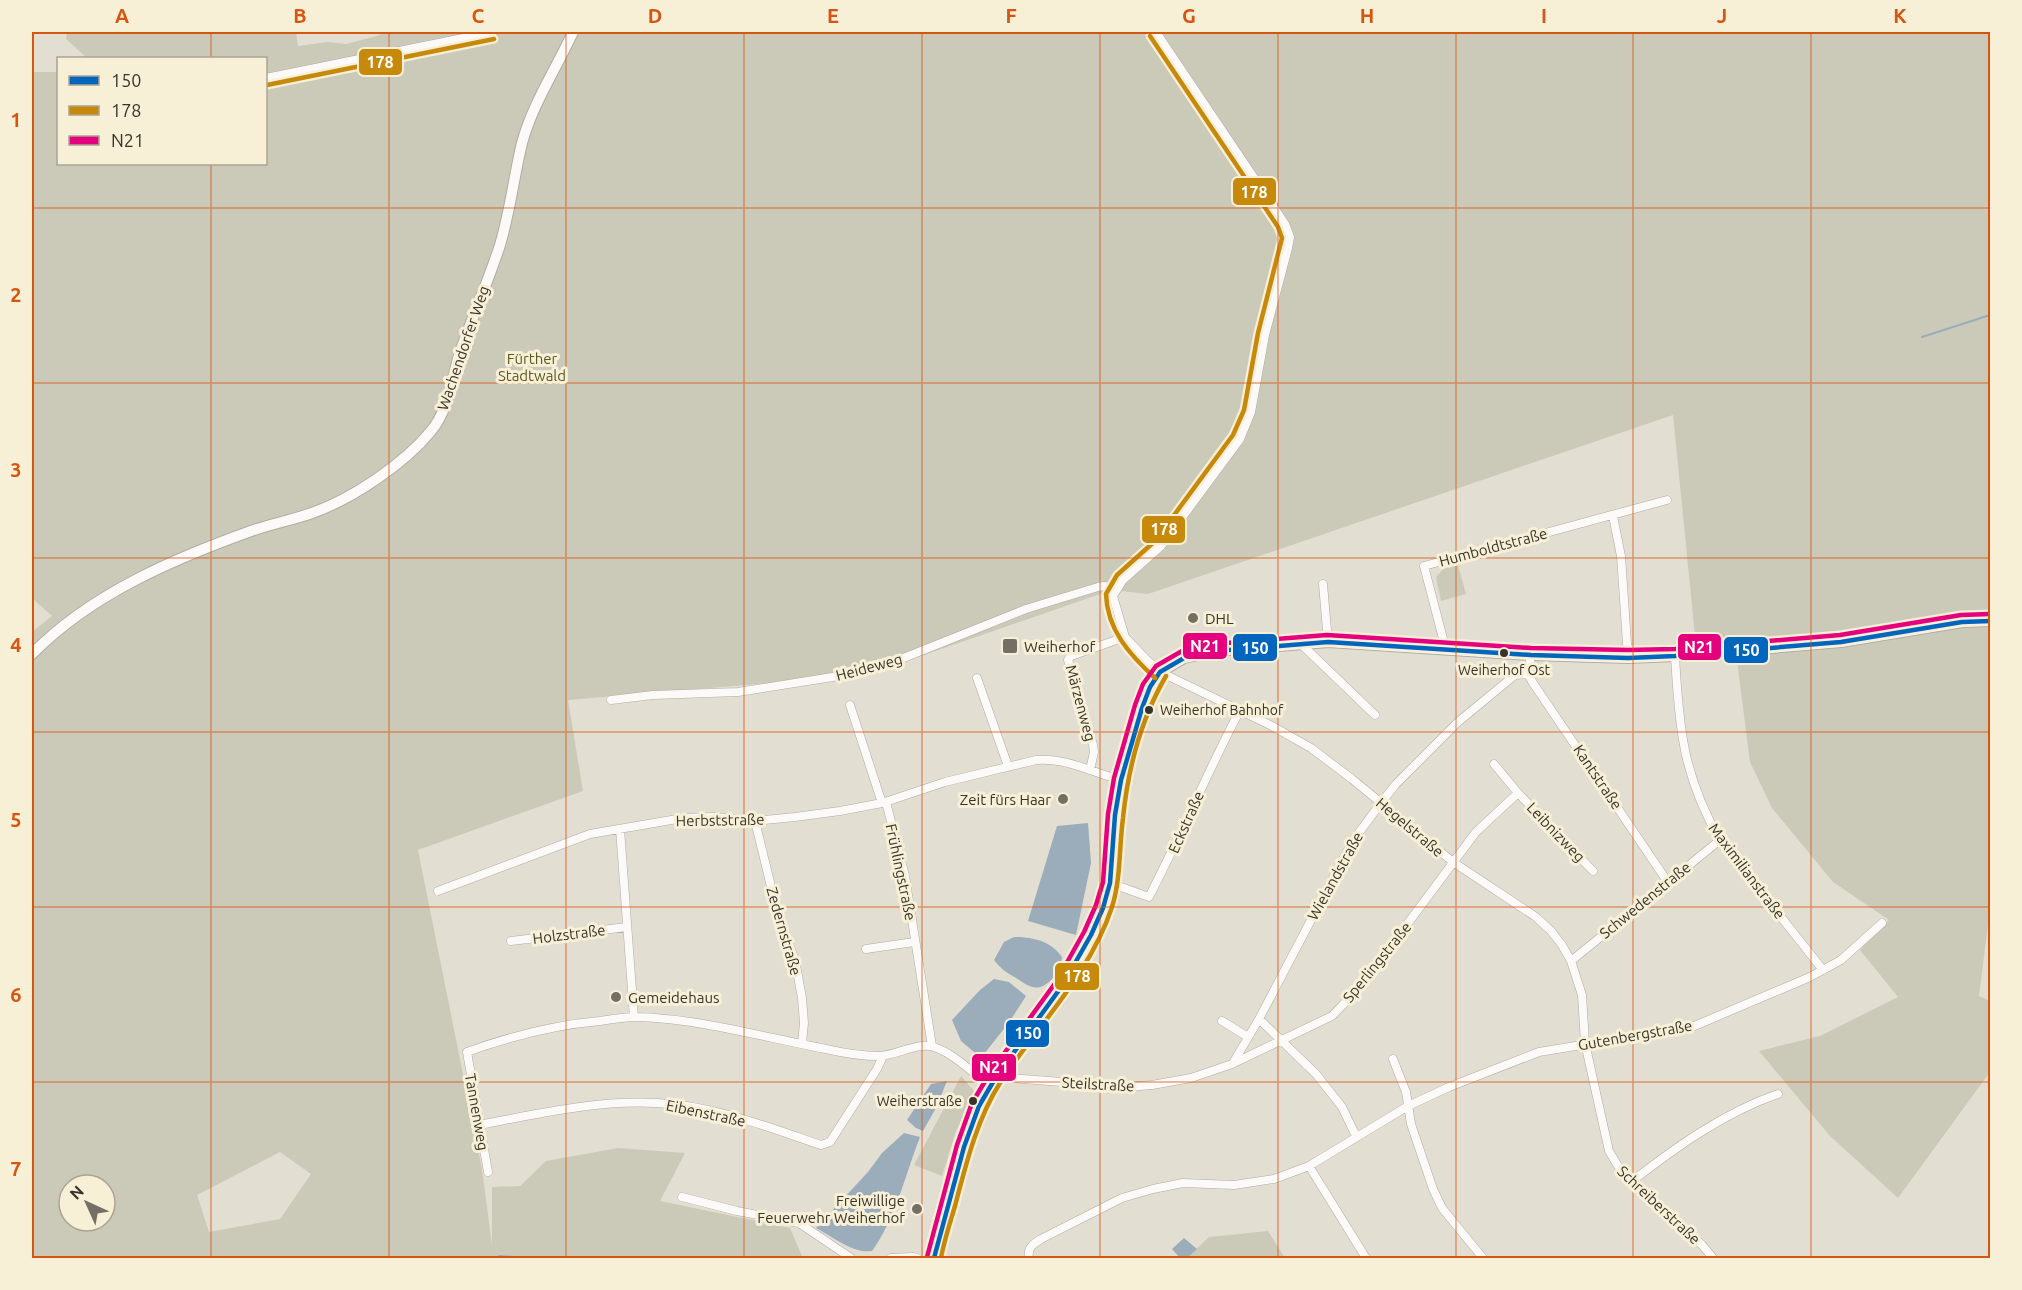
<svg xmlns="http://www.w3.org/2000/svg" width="2022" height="1290" font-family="Ubuntu,sans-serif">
	<rect width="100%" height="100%" fill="#e3ded2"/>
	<path fill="#cbcab9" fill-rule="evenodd" d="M 67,32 L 299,32 L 296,32 L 298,46 L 327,42 L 346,44 L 377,36 L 385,32 L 1990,32 L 1990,909 L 1979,996 L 1990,1001 L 1990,1072 L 1898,1198 L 1830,1136 L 1759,1051 L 1820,1036 L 1898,997 L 1860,950 L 1889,920 L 1833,882 L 1772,808 L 1750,762 L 1735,645 L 1696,646 L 1673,415 L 1148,594 L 1112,590 L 866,675 L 568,700 L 583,791 L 418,850 L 482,1169 L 492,1245 L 492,1187 L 520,1186 L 546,1161 L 618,1148 L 685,1153 L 660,1201 L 790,1228 L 802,1256 L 800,1258 L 32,1258 L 32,632 L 52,616 L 33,599 L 32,600 L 32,72 L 58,72 L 58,164 L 266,164 L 266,58 L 87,58 L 66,39 ZM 280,1152 L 311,1174 L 280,1219 L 209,1232 L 197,1195 ZM 69,1185 L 105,1185 L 105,1221 L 69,1221 Z
		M 1458,565 L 1466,594 L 1441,601 L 1436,577 L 1444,568 Z
		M 961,1076 L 974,1091 L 955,1134 L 942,1176 L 914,1165 Z
		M 1268,1231 L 1285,1258 L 1187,1258 L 1209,1237 Z"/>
	<path fill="#9bacba" d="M 1088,823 L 1091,863 L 1076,935 L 1028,921 L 1057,826 Z
		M 1014,937 C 1033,937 1051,941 1062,957 C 1061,965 1059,971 1053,978 C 1038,994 1030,987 1016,978 C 1007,973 1000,968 994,960 L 1004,942 Z
		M 994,979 L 1009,982 L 1026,996 L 1010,1021 L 981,1058 L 961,1041 L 952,1020 L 980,990 Z
		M 947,1081 L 936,1108 L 923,1131 L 916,1128 L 907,1120 L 931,1084 Z
		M 904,1133 L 920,1137 C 905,1175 896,1218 872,1251 C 853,1254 832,1236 816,1228 L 868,1172 L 882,1153 Z
		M 1184,1238 L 1197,1249 L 1187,1258 L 1180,1258 L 1172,1249 Z"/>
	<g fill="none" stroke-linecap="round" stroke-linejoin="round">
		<path stroke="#9bacba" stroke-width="2" d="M 1922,337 L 1990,315
			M 32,396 L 32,406
			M 499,1256 L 528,1258
			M 488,1258 L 493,1257"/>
		<defs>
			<path id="street" d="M 1156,32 L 1285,224 L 1290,237 L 1288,248 L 1265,335 L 1251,412 L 1240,439 L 1161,546 L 1123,580 L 1113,596 L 1125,637 L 1147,660 L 1160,672 L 1272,726 L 1311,748 L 1352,779 L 1453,862 L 1536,917 L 1551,931 L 1562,945 L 1571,961 L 1582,995 L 1585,1043 L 1609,1151 L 1621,1171 L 1672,1217 L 1702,1245 L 1713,1258
				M 266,78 L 493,32
				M 1613,516 L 1621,556 L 1628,658
				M 1323,584 L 1328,642
				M 1301,644 L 1375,715
				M 1446,650 L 1424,566 L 1667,500
				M 1675,656 C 1679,728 1683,776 1720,840 L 1823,970
				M 1528,674 L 1533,683 L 1667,881
				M 1528,674 L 1531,655
				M 977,678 L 1008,766
				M 611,700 L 653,695 L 738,692 L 845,675 L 891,663 L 1026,609 L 1098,587 L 1104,586 L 1116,588
				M 850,705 L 882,803
				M 1494,764 L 1518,793 L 1593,871
				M 1090,770 L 1094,752 L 1093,745 L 1068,660 L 1071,656 L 1125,637
				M 886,802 L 905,876 L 932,1046
				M 755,821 L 778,915 L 795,960 L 802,998 L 804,1023 L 802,1043
				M 620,829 L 634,1017
				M 1110,883 L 1149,897 C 1181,835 1208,771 1240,710
				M 438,891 L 590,834 L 683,818 L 714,817 L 755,821 L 795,817 L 840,811 L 882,803 L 945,782 L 1036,760 C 1065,757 1094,773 1121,780
				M 511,941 L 627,927
				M 866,949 L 914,942
				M 1571,961 L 1720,840
				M 1259,1019 L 1316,1074 L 1342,1107 L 1356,1136
				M 1222,1021 L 1248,1037
				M 1393,1059 L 1406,1092 L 1411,1124 L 1433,1189 L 1442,1208 L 1483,1258
				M 1233,1063 L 1259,1019 L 1352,842 L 1381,803 L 1396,784 L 1458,722 L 1515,675 L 1528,674
				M 996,1077 L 1128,1087 L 1152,1085 L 1191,1078 L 1232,1064 L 1332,1016 L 1361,986 L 1476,832 L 1518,793
				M 479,1125 C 537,1114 596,1100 656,1103 C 712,1105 768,1127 821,1145 L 830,1142 L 877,1069 L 883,1056
				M 1309,1166 L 1366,1258
				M 488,1172 L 467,1052 C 511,1036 554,1025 600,1021 C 612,1019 625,1017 637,1017 C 701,1019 763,1037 826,1049 C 843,1053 863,1056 880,1056 C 897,1055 917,1042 934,1047 C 955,1054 972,1073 990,1085
				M 1631,1182 C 1676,1147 1725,1112 1778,1094
				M 682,1197 L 737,1211 L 799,1223 L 851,1258
				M 891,1258 L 913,1257 L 917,1258
				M 1029,1258 C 1027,1248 1033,1244 1041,1239 L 1122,1198 L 1153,1189 L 1183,1183 L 1234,1185 L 1274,1179 L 1309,1166 L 1408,1106 L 1449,1087 L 1539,1052 L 1692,1027 L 1810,977 L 1841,960 L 1882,923"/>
			<path id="secondary" d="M 32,654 C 91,594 173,559 251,531 C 271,524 292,520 312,513 C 352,499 404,464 431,431 C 448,411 452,380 459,355 C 472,318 488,282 500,245 C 510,212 514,176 522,143 C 533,103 556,69 573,32
				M 934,1258 L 935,1250 L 964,1147 L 979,1106 L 996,1077 L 1062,986 L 1091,935 L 1103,908 L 1110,883 L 1115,815 L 1121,780 L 1142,708 L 1150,687 L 1160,672 L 1184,658 L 1216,651 L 1328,642 L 1531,655 L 1628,658 L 1675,656 L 1841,642 L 1962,622 L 1990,621"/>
		</defs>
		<use href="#street" stroke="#b0aca3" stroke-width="9"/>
		<use href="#secondary" stroke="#b0aca3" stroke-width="12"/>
		<use href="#street" stroke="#fbfaf8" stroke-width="8"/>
		<use href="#secondary" stroke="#fbfaf8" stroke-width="10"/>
		<defs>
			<path id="bus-1" d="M 934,1258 L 964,1147 L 979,1106 L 996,1077 L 1062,986 L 1091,935 L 1103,908 L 1110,883 L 1115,815 L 1121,780 L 1142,708 L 1150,687 L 1160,672 L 1184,658 L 1216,651 L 1328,642 L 1531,655 L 1628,658 L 1675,656 L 1841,642 L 1962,622 L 1990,621"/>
			<path id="bus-2" d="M 1150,36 L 1278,227 L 1282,238 L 1258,333 L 1244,410 L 1233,435 L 1155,541 L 1117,575 L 1106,594 C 1107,630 1130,655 1155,678
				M 267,85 L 494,39
				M 941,1258 C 944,1241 950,1223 955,1206 C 966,1164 977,1119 1000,1083 C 1038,1025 1090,974 1112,907 C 1121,878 1119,848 1123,818 C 1128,768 1141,719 1166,676"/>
			<path id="bus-3" d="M 927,1257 L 957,1145 L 972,1103 L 990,1073 L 1056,982 L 1084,932 L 1096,905 L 1103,882 L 1108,814 L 1114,778 L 1135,705 L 1143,684 L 1156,666 L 1182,651 L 1214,644 L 1327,635 L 1531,648 L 1628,650 L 1675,649 L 1840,635 L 1961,615 L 1990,614"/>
		</defs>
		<use href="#bus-1" stroke="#f8efd7" stroke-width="9"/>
		<use href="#bus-2" stroke="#f8efd7" stroke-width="9"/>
		<use href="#bus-3" stroke="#f8efd7" stroke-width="9"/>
		<use href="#bus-1" stroke="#0065bd" stroke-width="4.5"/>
		<use href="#bus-2" stroke="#c7890a" stroke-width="4.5"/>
		<use href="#bus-3" stroke="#e5007d" stroke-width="4.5"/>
	</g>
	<path fill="none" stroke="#d6550f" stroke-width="1.5" stroke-opacity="0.55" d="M 211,32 L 211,58M 389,32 L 389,1258M 566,32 L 566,1258M 744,32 L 744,1258M 922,32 L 922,1258M 1100,32 L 1100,1258M 1278,32 L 1278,1258M 1456,32 L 1456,1258M 1633,32 L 1633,1258M 1811,32 L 1811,1258M 211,164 L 211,1258M 32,208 L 1990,208M 32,383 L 1990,383M 32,558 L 1990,558M 32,732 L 1990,732M 32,907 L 1990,907M 32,1082 L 1990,1082"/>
	<g fill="#736f65" stroke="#f8efd7" stroke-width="2">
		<circle cx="1193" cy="618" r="6"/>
		<rect x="1002" y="638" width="16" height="16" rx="3"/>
		<circle cx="1063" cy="799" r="6"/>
		<circle cx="616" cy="997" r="6"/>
		<circle cx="917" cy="1209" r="6"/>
	</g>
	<g fill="#37332a" stroke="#f8efd7" stroke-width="2">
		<circle cx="1504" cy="653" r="5"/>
		<circle cx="1149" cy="710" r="5"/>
		<circle cx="973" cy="1101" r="5"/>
	</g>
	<g text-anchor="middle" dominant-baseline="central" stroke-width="6" stroke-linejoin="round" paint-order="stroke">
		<g font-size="14" fill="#37332a" stroke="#f8efd7">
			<text x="1504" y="670">Weiherhof Ost</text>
			<text x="1160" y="710" text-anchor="start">Weiherhof Bahnhof</text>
			<text x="962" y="1101" text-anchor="end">Weiherstraße</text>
		</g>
		<g font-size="15" fill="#37332a" stroke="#f8efd7">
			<text transform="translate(463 348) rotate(-71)">Wachendorfer Weg</text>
			<text transform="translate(1493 547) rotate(-15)">Humboldtstraße</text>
			<text transform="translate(869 667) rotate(-15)">Heideweg</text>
			<text transform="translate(1081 703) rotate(75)">Märzenweg</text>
			<text transform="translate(1598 777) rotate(56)">Kantstraße</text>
			<text transform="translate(720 820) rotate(-1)">Herbststraße</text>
			<text transform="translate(1186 822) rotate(-66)">Eckstraße</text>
			<text transform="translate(1410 827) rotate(40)">Hegelstraße</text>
			<text transform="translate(1556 832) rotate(46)">Leibnizweg</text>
			<text transform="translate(1747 871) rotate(53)">Maximilianstraße</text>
			<text transform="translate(901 872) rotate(78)">Frühlingstraße</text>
			<text transform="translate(1335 876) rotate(-61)">Wielandstraße</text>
			<text transform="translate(1645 900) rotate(-39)">Schwedenstraße</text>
			<text transform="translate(784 931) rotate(74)">Zedernstraße</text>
			<text transform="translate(569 934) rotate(-7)">Holzstraße</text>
			<text transform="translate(1377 962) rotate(-51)">Sperlingstraße</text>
			<text transform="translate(1635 1035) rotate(-10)">Gutenbergstraße</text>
			<text transform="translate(1098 1084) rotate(3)">Steilstraße</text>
			<text transform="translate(477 1112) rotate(80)">Tannenweg</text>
			<text transform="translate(706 1113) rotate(12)">Eibenstraße</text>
			<text transform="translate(1659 1205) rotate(43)">Schreiberstraße</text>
		</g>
		<g font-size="15" fill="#585a21" stroke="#f8efd7">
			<text x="532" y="358">Fürther<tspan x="532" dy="17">Stadtwald</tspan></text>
		</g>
		<g font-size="15" fill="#37332a" stroke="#f8efd7" text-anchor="start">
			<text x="1205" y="618">DHL</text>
			<text x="1024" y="646">Weiherhof</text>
			<text x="1051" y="799" text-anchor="end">Zeit fürs Haar</text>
			<text x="628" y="997">Gemeidehaus</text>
			<text x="905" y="1200" text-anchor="end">Freiwillige<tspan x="905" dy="17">Feuerwehr Weiherhof</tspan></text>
		</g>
	</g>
	<g stroke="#f8efd7" stroke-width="2">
		<rect x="358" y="48" width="45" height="28" rx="6" fill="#c7890a"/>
		<rect x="1232" y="177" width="45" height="29" rx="6" fill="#c7890a"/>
		<rect x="1141" y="515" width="45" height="29" rx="6" fill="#c7890a"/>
		<rect x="1182" y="632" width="46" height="28" rx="6" fill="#e5007d"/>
		<rect x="1677" y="633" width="45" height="28" rx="6" fill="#e5007d"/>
		<rect x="1232" y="633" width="46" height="29" rx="6" fill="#0065bd"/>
		<rect x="1723" y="636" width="46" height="28" rx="6" fill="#0065bd"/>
		<rect x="1054" y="962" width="46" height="29" rx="6" fill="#c7890a"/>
		<rect x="1005" y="1019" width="45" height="29" rx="6" fill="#0065bd"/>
		<rect x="971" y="1053" width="46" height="29" rx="6" fill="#e5007d"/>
	</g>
	<g font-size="16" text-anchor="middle" font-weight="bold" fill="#fff">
		<text x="380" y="68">178</text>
		<text x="1254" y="198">178</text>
		<text x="1164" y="535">178</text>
		<text x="1205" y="652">N21</text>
		<text x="1699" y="653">N21</text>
		<text x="1255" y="654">150</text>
		<text x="1746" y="656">150</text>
		<text x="1077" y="982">178</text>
		<text x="1028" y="1039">150</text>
		<text x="994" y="1073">N21</text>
	</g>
	<rect width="2022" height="1290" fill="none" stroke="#f8efd7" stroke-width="66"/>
	<rect x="57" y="57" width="210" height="108" fill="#f8efd7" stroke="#aba492" stroke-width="1.5"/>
	<rect x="69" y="76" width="30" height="9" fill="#0065bd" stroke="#aba492" stroke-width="1.5"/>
	<text x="111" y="87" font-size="18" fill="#37332a">150</text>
	<rect x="69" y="106" width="30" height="9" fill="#c7890a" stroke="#aba492" stroke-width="1.5"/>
	<text x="111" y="117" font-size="18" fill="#37332a">178</text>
	<rect x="69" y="136" width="30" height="9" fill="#e5007d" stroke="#aba492" stroke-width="1.5"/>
	<text x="111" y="147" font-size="18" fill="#37332a">N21</text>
	<g transform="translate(87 1203) rotate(315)"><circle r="28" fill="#f8efd7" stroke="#aba492" stroke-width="1.5"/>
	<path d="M0-4.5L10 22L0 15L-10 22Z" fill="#736f65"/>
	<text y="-9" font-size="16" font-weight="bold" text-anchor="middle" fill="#37332a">N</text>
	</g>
	<rect x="33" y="33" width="1956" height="1224" fill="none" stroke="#d6550f" stroke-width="2"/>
	<g font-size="20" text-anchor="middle" font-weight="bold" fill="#d6550f">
		<text x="122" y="23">A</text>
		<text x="300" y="23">B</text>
		<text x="478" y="23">C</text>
		<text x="655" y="23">D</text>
		<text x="833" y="23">E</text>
		<text x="1011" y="23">F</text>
		<text x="1189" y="23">G</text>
		<text x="1367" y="23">H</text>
		<text x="1544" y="23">I</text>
		<text x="1722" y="23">J</text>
		<text x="1900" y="23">K</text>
		<text x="16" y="127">1</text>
		<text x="16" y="302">2</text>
		<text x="16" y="477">3</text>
		<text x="16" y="652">4</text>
		<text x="16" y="827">5</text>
		<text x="16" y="1002">6</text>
		<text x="16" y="1176">7</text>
	</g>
</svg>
